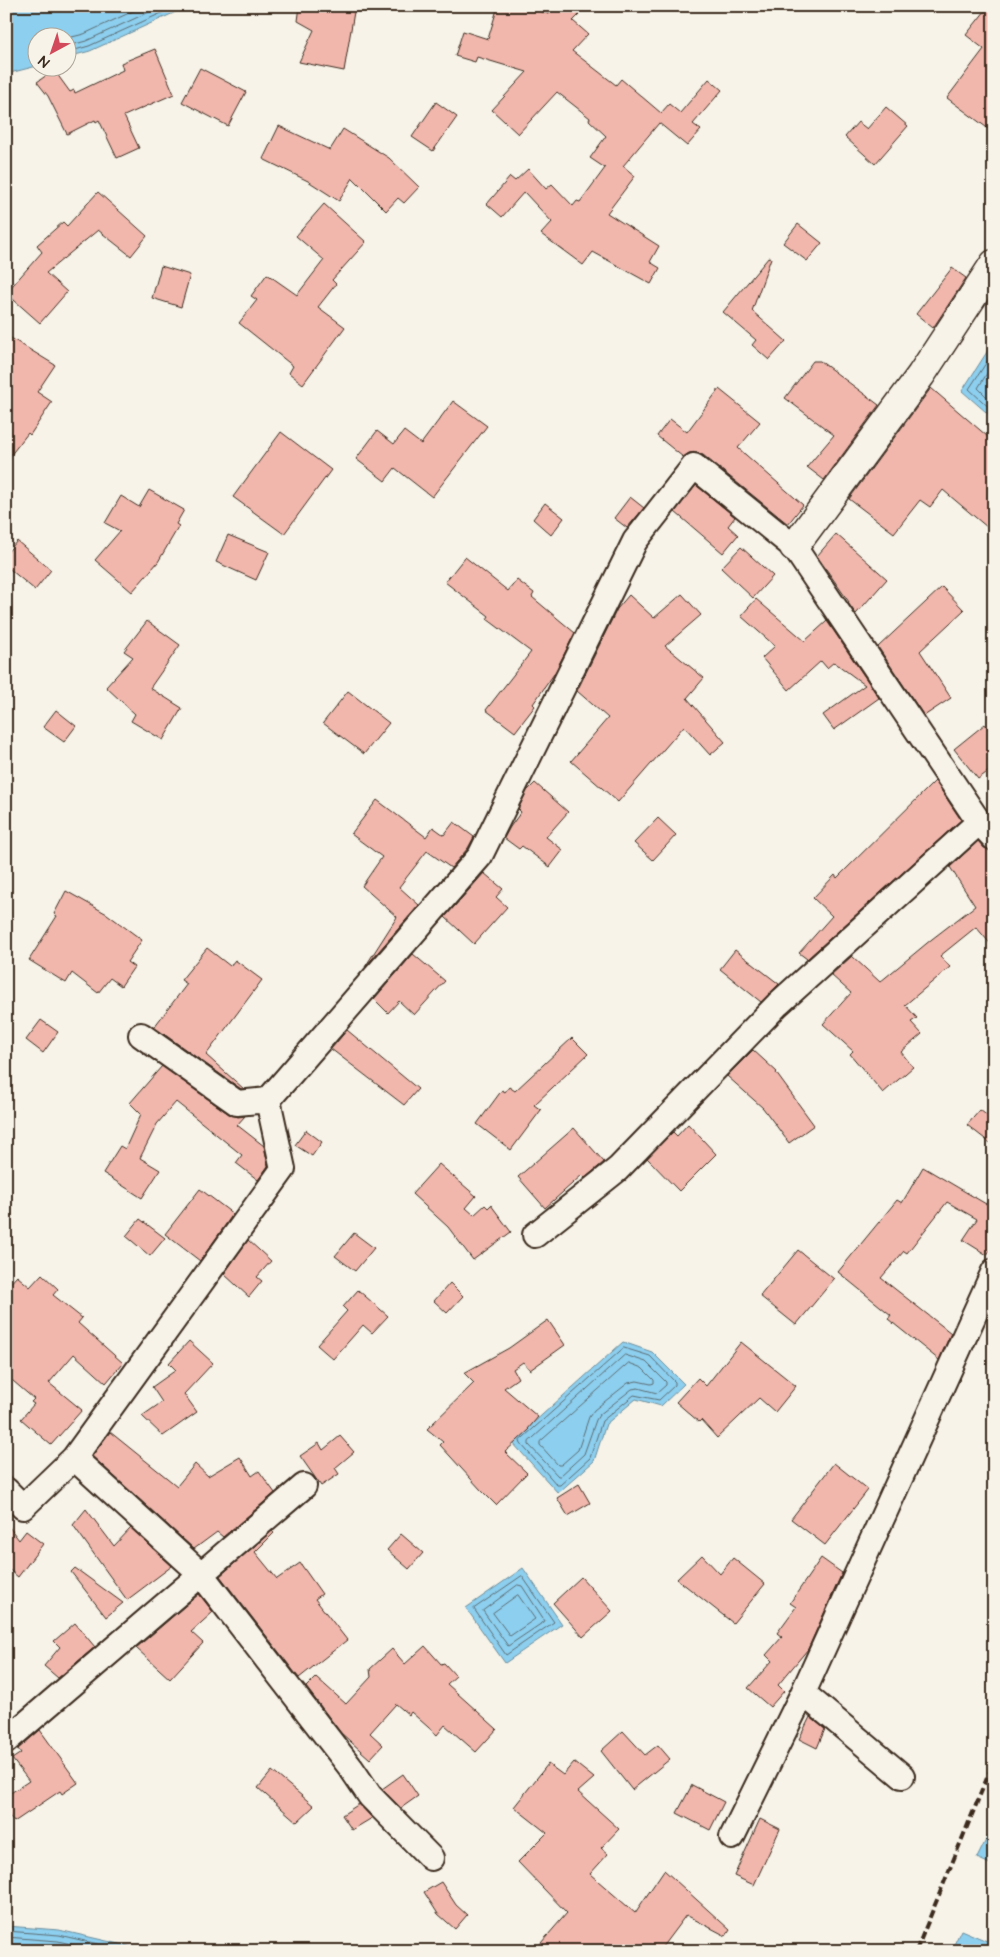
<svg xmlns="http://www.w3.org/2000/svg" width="1000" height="1957" font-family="'Architects Daughter',sans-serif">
	<rect width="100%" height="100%" fill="#f7f3e8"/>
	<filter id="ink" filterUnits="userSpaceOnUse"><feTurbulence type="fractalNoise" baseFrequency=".02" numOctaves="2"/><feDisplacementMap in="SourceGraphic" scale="10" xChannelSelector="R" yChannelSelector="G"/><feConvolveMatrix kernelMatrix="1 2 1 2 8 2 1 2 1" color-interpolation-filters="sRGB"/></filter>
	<g filter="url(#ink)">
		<path fill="#8dcfef" stroke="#6c8d9b" d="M 6,6 L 189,6 L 90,51 L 68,57 L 68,38 L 38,38 L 37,66 L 6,74 Z
			M 994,341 L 994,419 L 962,391 Z
			M 623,1342 L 652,1352 L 684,1384 L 661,1406 L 636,1399 L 606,1424 L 594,1461 L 558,1493 L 512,1442 Z
			M 523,1568 L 562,1624 L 505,1663 L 466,1608 Z
			M 994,1824 L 994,1866 L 977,1858 Z
			M 6,1926 L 59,1930 L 150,1951 L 6,1951 Z
			M 961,1930 L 994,1944 L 994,1951 L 951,1951 Z"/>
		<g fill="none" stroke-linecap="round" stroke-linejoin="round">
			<path stroke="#5c6c72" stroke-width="1" d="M 68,38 L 84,34 L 144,6
				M 68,46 L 86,41 L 162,6
				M 68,52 L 89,46 L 177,6
				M 994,351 L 969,389 L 994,412
				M 994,362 L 978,388 L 994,404
				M 624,1348 L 650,1356 L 675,1382 L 675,1385 L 659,1400 L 634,1395 L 602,1421 L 590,1458 L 560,1485 L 557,1485 L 521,1444 L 520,1441 Z
				M 625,1355 L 646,1362 L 666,1382 L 666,1385 L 657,1393 L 638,1388 L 632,1389 L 599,1415 L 596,1420 L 584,1454 L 560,1476 L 558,1476 L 529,1445 L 529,1442 Z
				M 629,1363 L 642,1368 L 654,1380 L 654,1383 L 651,1384 L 637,1381 L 628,1383 L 594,1410 L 589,1417 L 578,1450 L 561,1465 L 558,1465 L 540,1445 L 540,1442 Z
				M 522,1576 L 554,1622 L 506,1655 L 474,1609 Z
				M 518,1585 L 522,1586 L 545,1621 L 508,1646 L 483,1611 Z
				M 518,1595 L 535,1619 L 510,1636 L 493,1613 Z
				M 6,1931 L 59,1935 L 128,1951
				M 6,1937 L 58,1941 L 100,1951
				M 6,1945 L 66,1951"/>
		</g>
		<path fill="#f1b7ad" stroke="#3b2a1e" d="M 300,6 L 355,6 L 344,71 L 299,62 L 314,30 L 298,21 Z
			M 498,6 L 523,6 L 549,14 L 556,6 L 569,6 L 579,15 L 573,21 L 588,34 L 572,51 L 616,85 L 621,79 L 661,113 L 669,104 L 680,113 L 709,79 L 722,90 L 693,124 L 701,130 L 687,146 L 659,123 L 623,166 L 635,176 L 607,213 L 659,246 L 650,262 L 660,268 L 651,284 L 593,252 L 583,265 L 541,234 L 552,222 L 524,192 L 502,217 L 487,204 L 510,177 L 515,181 L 528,169 L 546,189 L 552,184 L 573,206 L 577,201 L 580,202 L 605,168 L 590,158 L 606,136 L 589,120 L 590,118 L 557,92 L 518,134 L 492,110 L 527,72 L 477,57 L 475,62 L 455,56 L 463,31 L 488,39 Z
			M 989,6 L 994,6 L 994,133 L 947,98 L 984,49 L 966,35 Z
			M 155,49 L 174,94 L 124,116 L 139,148 L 117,158 L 99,120 L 96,122 L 95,120 L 67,134 L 48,96 L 37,82 L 54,70 L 70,92 L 74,90 L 75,93 L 123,70 L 121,63 Z
			M 200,68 L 246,92 L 228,126 L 182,102 Z
			M 436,102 L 457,117 L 433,151 L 412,137 Z
			M 886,107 L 908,126 L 875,164 L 845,137 L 858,122 L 867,129 Z
			M 279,126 L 330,150 L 343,129 L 389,158 L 419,187 L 404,203 L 398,198 L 386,211 L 353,178 L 339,201 L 308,181 L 263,159 Z
			M 98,192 L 147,236 L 131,256 L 98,230 L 46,273 L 67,292 L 40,323 L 6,293 L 42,252 L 37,245 L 63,222 L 67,226 Z
			M 324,204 L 366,242 L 332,280 L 336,284 L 318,307 L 345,327 L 303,384 L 289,373 L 293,366 L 239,323 L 257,300 L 251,296 L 267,274 L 297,295 L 324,260 L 296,236 Z
			M 798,224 L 822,243 L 807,261 L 783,243 Z
			M 769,257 L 771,258 L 752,311 L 786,341 L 769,360 L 752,345 L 756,340 L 723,312 Z
			M 161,266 L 190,275 L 181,307 L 152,298 Z
			M 952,268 L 966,278 L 933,328 L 916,314 Z
			M 6,335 L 55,365 L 37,392 L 52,402 L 30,435 L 28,433 L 6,461 Z
			M 813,361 L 820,361 L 879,405 L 824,480 L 807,467 L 834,435 L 785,398 Z
			M 931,388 L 994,442 L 994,533 L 943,490 L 930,507 L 920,500 L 894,533 L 849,499 Z
			M 719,389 L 760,422 L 738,448 L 803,505 L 788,524 L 703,455 L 696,452 L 689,453 L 683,457 L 657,436 L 670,419 L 687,432 Z
			M 453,401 L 487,426 L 432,497 L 395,468 L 385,481 L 356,459 L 377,431 L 394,444 L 404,431 L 421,444 Z
			M 281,432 L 331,470 L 284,534 L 233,497 Z
			M 696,485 L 735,517 L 728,526 L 738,535 L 723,553 L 675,512 Z
			M 149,490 L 184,510 L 176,524 L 179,526 L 158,562 L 132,592 L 95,560 L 120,531 L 105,523 L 121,496 L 139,507 Z
			M 630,497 L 644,508 L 627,528 L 614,518 Z
			M 545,503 L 564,518 L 551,535 L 533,519 Z
			M 836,534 L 887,579 L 856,614 L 848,603 L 849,602 L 817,556 Z
			M 228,535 L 269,552 L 256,580 L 216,562 Z
			M 17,541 L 51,570 L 35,590 L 6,566 L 6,554 Z
			M 741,547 L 773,576 L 753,598 L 721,568 Z
			M 465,557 L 508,591 L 517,580 L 534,593 L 532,597 L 575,633 L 554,674 L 533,704 L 535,706 L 515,732 L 486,710 L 531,652 L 487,619 L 489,616 L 445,582 Z
			M 942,587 L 964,610 L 920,651 L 951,698 L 924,716 L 878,647 Z
			M 682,594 L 701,615 L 665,646 L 704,678 L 687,698 L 725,742 L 710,755 L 684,726 L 618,802 L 571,761 L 608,718 L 577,691 L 617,609 L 629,595 L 654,618 Z
			M 756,599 L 805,641 L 827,621 L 879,698 L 834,730 L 823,715 L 865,685 L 834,662 L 827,668 L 821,661 L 789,690 L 762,658 L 775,646 L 741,616 Z
			M 147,621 L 180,645 L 150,688 L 182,708 L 163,740 L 131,721 L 135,714 L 106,687 L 133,657 L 124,651 Z
			M 348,691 L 389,723 L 364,754 L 323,723 Z
			M 56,710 L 76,726 L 64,742 L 43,727 Z
			M 985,724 L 994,735 L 994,767 L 978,779 L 954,749 Z
			M 935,781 L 961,820 L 807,959 L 799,953 L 832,916 L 813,898 L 835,875 L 837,878 Z
			M 535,783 L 568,812 L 546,837 L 563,850 L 550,867 L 522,846 L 519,849 L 504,838 L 510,827 L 521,812 L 518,809 L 527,791 Z
			M 377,800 L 426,837 L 433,827 L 444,835 L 454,822 L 474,837 L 468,848 L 451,868 L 427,851 L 399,887 L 419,905 L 365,967 L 397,917 L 362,886 L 382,857 L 351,834 Z
			M 658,818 L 676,835 L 653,860 L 634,843 Z
			M 978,841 L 984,848 L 994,851 L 994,948 L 976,927 L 940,956 L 950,967 L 905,1005 L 917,1018 L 911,1022 L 922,1034 L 901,1052 L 913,1067 L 883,1093 L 850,1054 L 853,1051 L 823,1024 L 851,993 L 831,975 L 852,956 L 880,982 L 932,939 L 975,906 L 950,867 Z
			M 484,873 L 503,889 L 496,897 L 507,907 L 474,944 L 445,917 Z
			M 66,891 L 107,914 L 142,940 L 127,962 L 134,967 L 121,986 L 110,978 L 98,993 L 72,973 L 66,983 L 29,960 L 57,916 L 54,914 Z
			M 207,948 L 230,966 L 235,960 L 262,980 L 206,1055 L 244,1089 L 241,1089 L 154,1027 L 187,984 L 181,980 Z
			M 735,950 L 779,984 L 761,1002 L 720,969 Z
			M 413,954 L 445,981 L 414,1015 L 399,1001 L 388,1013 L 374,999 Z
			M 41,1020 L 58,1032 L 43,1053 L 26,1040 Z
			M 347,1030 L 418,1089 L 404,1105 L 331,1049 Z
			M 572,1038 L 588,1054 L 534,1105 L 541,1110 L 511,1150 L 477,1124 L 502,1090 L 505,1092 L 509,1087 L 515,1091 Z
			M 753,1050 L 777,1072 L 776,1073 L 814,1125 L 789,1143 L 763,1108 L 727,1076 Z
			M 162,1066 L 229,1114 L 238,1117 L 245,1116 L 237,1125 L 264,1146 L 268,1166 L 258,1180 L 236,1163 L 242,1155 L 176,1102 L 157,1124 L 140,1158 L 160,1170 L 142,1198 L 103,1173 L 120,1146 L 125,1149 L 141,1114 L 130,1103 Z
			M 980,1110 L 994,1121 L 994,1146 L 967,1125 Z
			M 688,1124 L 716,1154 L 679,1191 L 647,1158 L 673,1132 L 677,1136 Z
			M 574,1128 L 604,1162 L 585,1178 L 582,1175 L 545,1208 L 518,1177 Z
			M 306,1130 L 322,1142 L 312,1156 L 295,1145 Z
			M 439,1164 L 476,1196 L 466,1208 L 474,1215 L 485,1205 L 488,1208 L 491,1205 L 511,1232 L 473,1260 L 448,1227 L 412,1194 Z
			M 923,1167 L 986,1204 L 994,1193 L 994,1244 L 987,1255 L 963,1240 L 977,1219 L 947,1202 L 907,1253 L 904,1251 L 881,1278 L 951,1333 L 939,1360 L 888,1319 L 891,1315 L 838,1272 L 897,1200 L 902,1203 Z
			M 200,1189 L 233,1214 L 200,1261 L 165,1234 Z
			M 140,1219 L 165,1238 L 150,1256 L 126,1236 Z
			M 354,1233 L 374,1248 L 355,1271 L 335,1256 Z
			M 248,1240 L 271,1261 L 257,1277 L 262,1281 L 249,1297 L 224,1274 Z
			M 798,1250 L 834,1279 L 796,1325 L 760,1296 Z
			M 42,1274 L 58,1289 L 53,1295 L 82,1318 L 78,1323 L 123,1363 L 106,1383 L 74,1354 L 49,1383 L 82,1410 L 51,1445 L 21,1419 L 34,1404 L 31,1402 L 34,1399 L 6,1375 L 6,1288 L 17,1276 L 30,1287 Z
			M 450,1283 L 463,1296 L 447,1313 L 434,1301 Z
			M 358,1290 L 388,1316 L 372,1333 L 363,1325 L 333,1359 L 317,1345 L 347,1311 L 343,1307 Z
			M 548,1320 L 565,1345 L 530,1370 L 523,1362 L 513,1369 L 518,1378 L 504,1388 L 538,1417 L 528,1429 L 529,1430 L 505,1452 L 527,1473 L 496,1505 L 481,1490 L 440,1445 L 443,1442 L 427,1429 L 474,1383 L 464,1373 L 509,1348 Z
			M 189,1341 L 213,1363 L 184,1394 L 197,1412 L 163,1436 L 142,1416 L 162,1402 L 152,1387 L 176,1370 L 169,1363 Z
			M 741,1342 L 796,1386 L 775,1412 L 759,1398 L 717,1438 L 701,1420 L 699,1422 L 676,1402 L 698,1378 L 706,1386 Z
			M 110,1432 L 177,1486 L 195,1464 L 208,1476 L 240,1457 L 252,1476 L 259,1471 L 275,1493 L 223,1537 L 217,1532 L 194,1549 L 92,1456 Z
			M 340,1436 L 354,1452 L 335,1468 L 339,1474 L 321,1486 L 300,1456 L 319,1443 L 323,1450 Z
			M 834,1463 L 868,1490 L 825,1545 L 791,1519 Z
			M 579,1484 L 590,1503 L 568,1516 L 557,1498 Z
			M 86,1509 L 114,1546 L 131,1528 L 172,1566 L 127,1600 L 73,1525 Z
			M 6,1523 L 19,1540 L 26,1531 L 43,1544 L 18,1577 L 6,1567 Z
			M 272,1531 L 274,1533 L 255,1552 L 277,1579 L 300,1563 L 322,1594 L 315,1599 L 347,1640 L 299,1678 L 220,1576 Z
			M 401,1534 L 423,1553 L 409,1569 L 387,1550 Z
			M 702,1555 L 720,1574 L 733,1558 L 765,1584 L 733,1623 L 677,1579 Z
			M 821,1558 L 842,1573 L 808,1649 L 778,1685 L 784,1691 L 770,1707 L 748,1688 L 772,1661 L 766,1655 L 782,1637 L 777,1633 L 796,1607 L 790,1603 Z
			M 75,1568 L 123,1603 L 106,1617 L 71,1572 Z
			M 581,1577 L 612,1611 L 583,1637 L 553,1603 Z
			M 199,1594 L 213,1612 L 191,1632 L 203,1643 L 170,1679 L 136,1648 Z
			M 75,1623 L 95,1647 L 58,1678 L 44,1666 L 60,1647 L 54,1641 Z
			M 425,1646 L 441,1664 L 444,1663 L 456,1676 L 447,1684 L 497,1729 L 476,1752 L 445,1725 L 437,1735 L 411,1712 L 409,1715 L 396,1704 L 370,1733 L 383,1745 L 370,1759 L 341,1733 L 306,1687 L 316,1677 L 346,1704 L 371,1677 L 370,1669 L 392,1649 L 405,1664 Z
			M 810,1717 L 825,1729 L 817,1748 L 799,1739 Z
			M 40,1730 L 78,1783 L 62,1794 L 60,1791 L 14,1822 L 6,1812 L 6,1796 L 29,1781 L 12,1759 L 21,1753 L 18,1749 Z
			M 623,1731 L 645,1755 L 658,1745 L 670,1759 L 632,1790 L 601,1751 Z
			M 574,1762 L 594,1778 L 578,1792 L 619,1829 L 601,1848 L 608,1854 L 590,1874 L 635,1913 L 664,1870 L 730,1930 L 726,1936 L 686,1915 L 659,1951 L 534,1951 L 567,1913 L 518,1862 L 547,1833 L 514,1807 L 548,1764 L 563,1775 Z
			M 272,1771 L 314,1806 L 297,1822 L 258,1788 Z
			M 403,1774 L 418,1796 L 401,1808 L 382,1789 Z
			M 692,1785 L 724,1802 L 710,1830 L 677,1813 Z
			M 359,1804 L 372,1818 L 352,1830 L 342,1815 Z
			M 760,1819 L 780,1829 L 754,1885 L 734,1876 Z
			M 441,1882 L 456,1905 L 467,1915 L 455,1929 L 438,1914 L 424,1892 Z"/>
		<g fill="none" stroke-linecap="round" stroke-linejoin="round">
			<defs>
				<path id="street" d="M 141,1035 L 237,1103 L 268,1100
					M 535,1235 L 618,1169 L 778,1004 L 979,822
					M 74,1458 L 201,1574 L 351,1768 L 370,1796 L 431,1858
					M 6,1490 L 23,1507 L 74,1458 L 283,1169 L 268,1100 L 480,856 L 635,541 L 694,466 L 794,547 L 979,822 L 994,838
					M 803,1693 L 902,1776
					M 6,1741 L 304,1486
					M 732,1837 L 803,1693 L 994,1271"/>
				<path id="secondary" d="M 794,547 L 921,375 L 994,264"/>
			</defs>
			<use href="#street" stroke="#3b2a1e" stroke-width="28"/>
			<use href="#secondary" stroke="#3b2a1e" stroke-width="31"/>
			<use href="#street" stroke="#f7f3e8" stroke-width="24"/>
			<use href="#secondary" stroke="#f7f3e8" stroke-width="28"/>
			<path stroke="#3b2a1e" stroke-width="4" stroke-dasharray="8 4" stroke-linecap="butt" d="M 916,1951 L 994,1761"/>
		</g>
	</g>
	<rect width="1000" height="1957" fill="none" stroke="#f7f3e8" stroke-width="25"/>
	<rect x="12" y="12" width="975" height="1932" fill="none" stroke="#3b2a1e" stroke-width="2" filter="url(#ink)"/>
	<g transform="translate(52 52) rotate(220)"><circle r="24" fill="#f7f3e8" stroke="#aca397"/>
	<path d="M0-4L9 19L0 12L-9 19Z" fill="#d1495b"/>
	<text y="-8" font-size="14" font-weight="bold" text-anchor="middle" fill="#3b2a1e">N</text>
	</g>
</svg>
